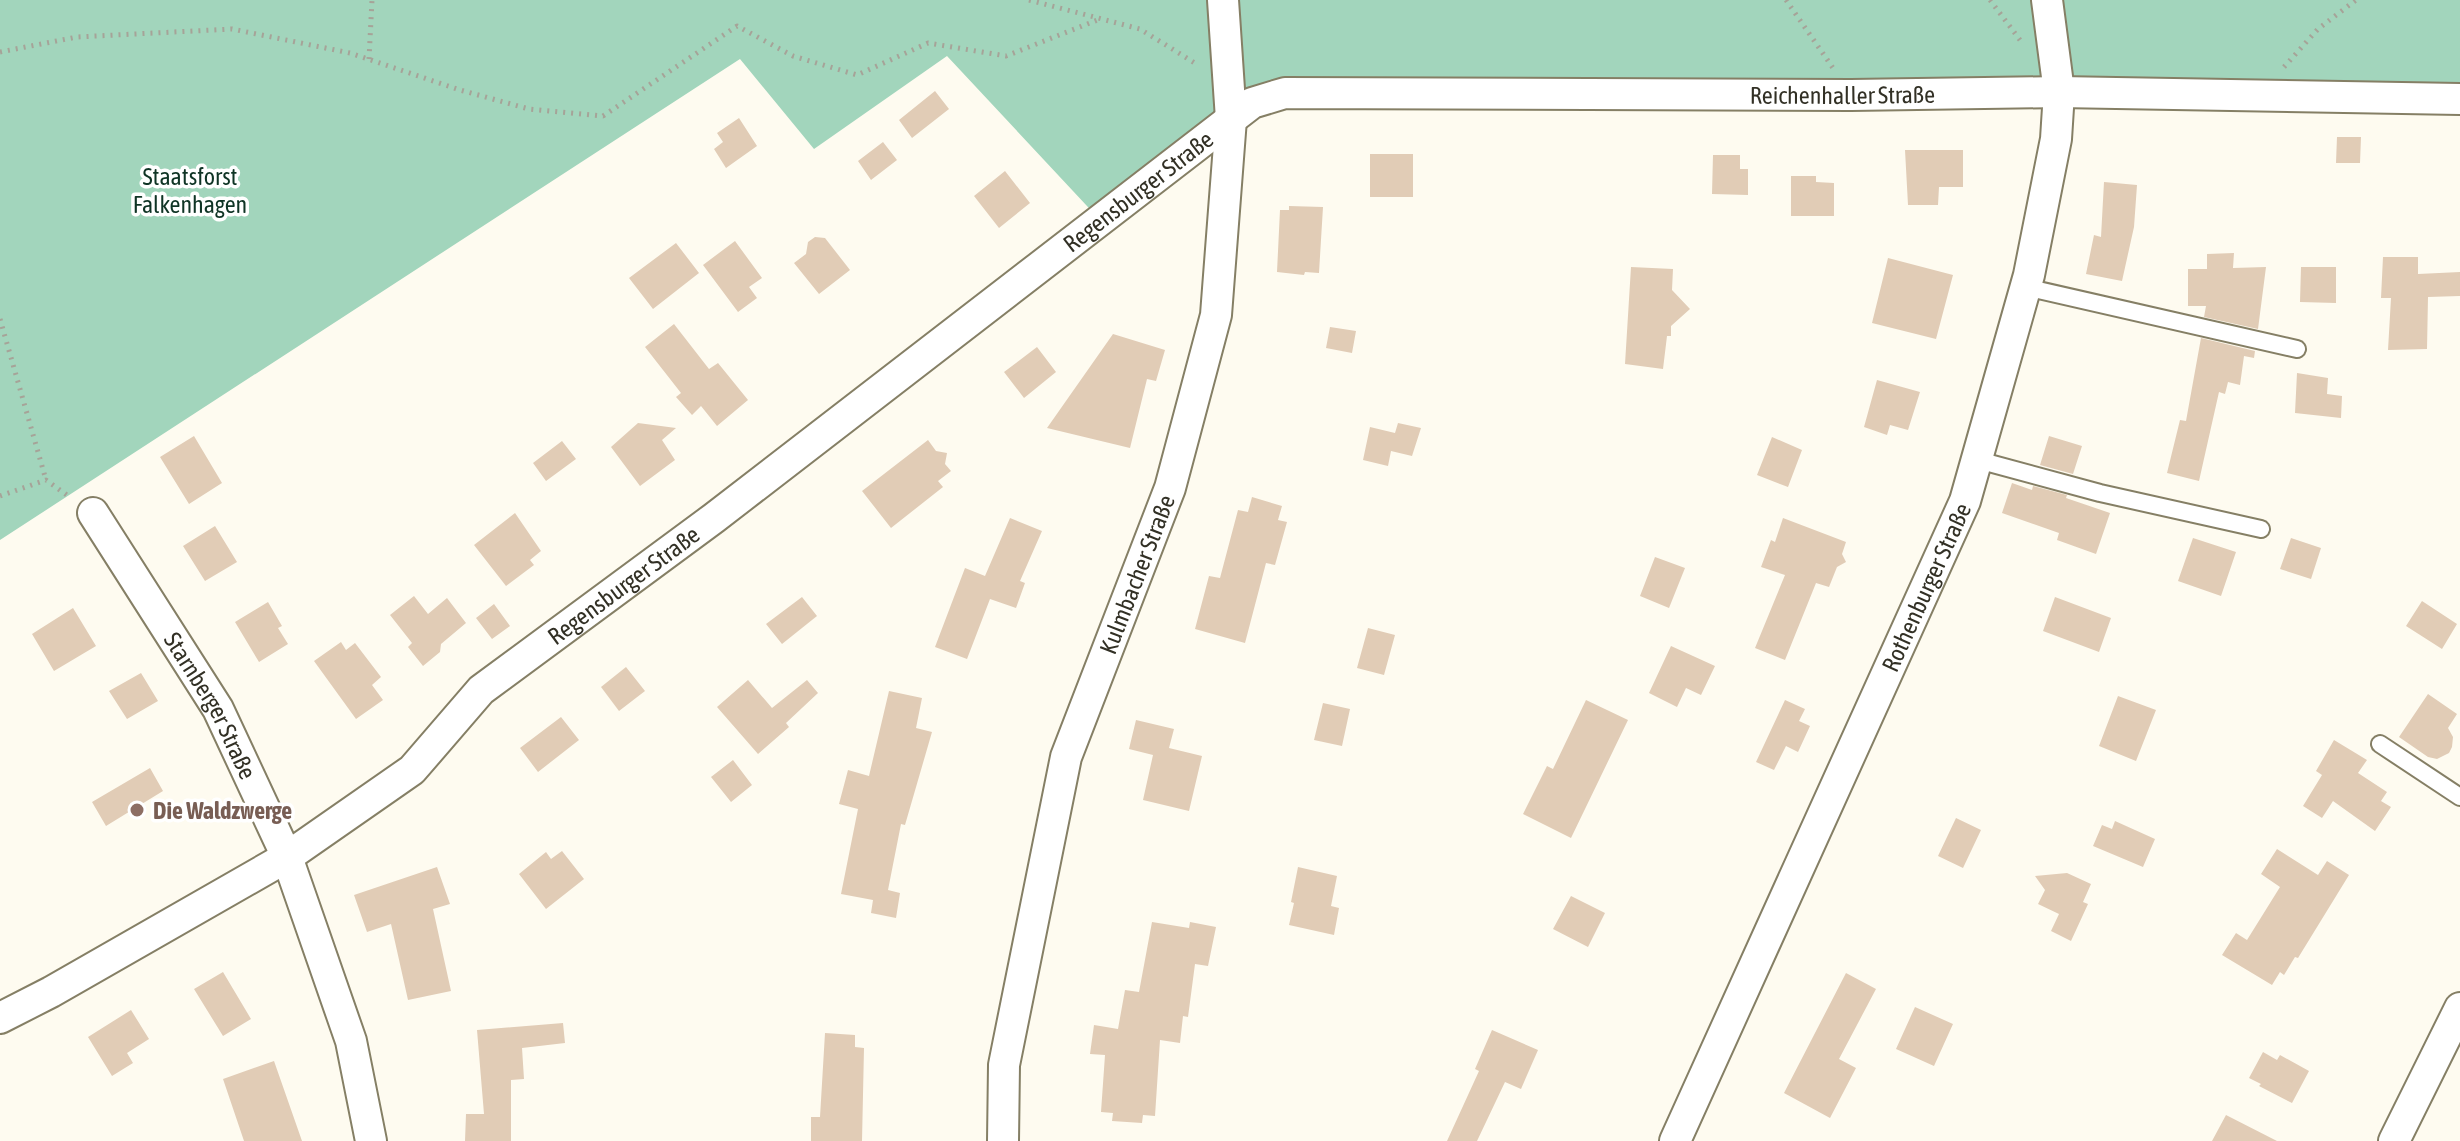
<svg xmlns="http://www.w3.org/2000/svg" width="2460" height="1141" font-family="'Asap Condensed',sans-serif">
	<rect width="100%" height="100%" fill="#fefbf0"/>
	<path fill="#a2d5bc" d="M 0,0 L 2460,0 L 2460,103 L 1287,92 L 1101,221 L 947,56 L 814,149 L 740,59 L 0,540 Z"/>
	<path fill="#e1ccb6" d="M 935,91 L 949,109 L 912,138 L 899,120 Z
		M 739,118 L 757,146 L 726,168 L 714,149 L 723,142 L 717,133 Z
		M 2337,137 L 2361,137 L 2360,163 L 2336,163 Z
		M 883,142 L 897,160 L 871,180 L 858,161 Z
		M 1905,150 L 1963,150 L 1963,187 L 1939,187 L 1938,205 L 1908,205 Z
		M 1370,154 L 1413,154 L 1413,197 L 1370,197 Z
		M 1713,155 L 1740,155 L 1740,169 L 1748,169 L 1748,195 L 1712,194 Z
		M 1005,171 L 1030,203 L 999,228 L 974,196 Z
		M 1791,176 L 1816,176 L 1816,182 L 1834,183 L 1834,216 L 1791,216 Z
		M 2104,182 L 2137,185 L 2134,227 L 2122,281 L 2086,274 L 2094,235 L 2101,237 Z
		M 1289,206 L 1323,207 L 1319,273 L 1305,272 L 1304,275 L 1277,272 L 1280,210 L 1289,210 Z
		M 815,237 L 825,238 L 850,270 L 819,294 L 794,263 L 806,254 L 808,242 Z
		M 735,241 L 762,278 L 749,287 L 757,298 L 738,312 L 703,265 Z
		M 676,243 L 699,273 L 653,309 L 629,278 Z
		M 2234,253 L 2233,268 L 2266,267 L 2258,329 L 2204,317 L 2206,306 L 2188,306 L 2188,269 L 2207,269 L 2207,254 Z
		M 2383,257 L 2418,257 L 2418,274 L 2460,272 L 2460,296 L 2428,297 L 2427,349 L 2388,350 L 2391,298 L 2381,298 Z
		M 1888,258 L 1953,275 L 1936,339 L 1872,323 Z
		M 1631,267 L 1673,269 L 1672,290 L 1690,309 L 1671,326 L 1671,336 L 1667,336 L 1663,369 L 1625,364 Z
		M 2301,267 L 2336,267 L 2336,303 L 2300,302 Z
		M 674,324 L 709,369 L 718,363 L 748,400 L 717,426 L 701,406 L 692,415 L 676,397 L 681,393 L 645,347 Z
		M 1330,327 L 1356,331 L 1352,353 L 1326,348 Z
		M 1113,334 L 1165,350 L 1156,381 L 1147,379 L 1130,448 L 1047,428 Z
		M 2201,338 L 2255,351 L 2254,358 L 2244,356 L 2240,385 L 2228,382 L 2225,394 L 2219,392 L 2199,481 L 2167,473 L 2180,420 L 2186,421 Z
		M 1037,347 L 1056,372 L 1024,398 L 1004,372 Z
		M 2297,373 L 2328,378 L 2327,394 L 2342,396 L 2341,418 L 2295,413 Z
		M 1877,380 L 1920,392 L 1908,430 L 1890,425 L 1887,435 L 1864,427 Z
		M 638,423 L 676,428 L 662,440 L 675,460 L 640,486 L 611,447 Z
		M 1398,423 L 1421,428 L 1412,456 L 1391,451 L 1388,466 L 1363,460 L 1370,427 L 1395,433 Z
		M 194,436 L 222,483 L 189,504 L 160,457 Z
		M 2049,436 L 2082,446 L 2073,474 L 2040,465 Z
		M 1772,437 L 1802,450 L 1788,487 L 1757,475 Z
		M 928,440 L 936,451 L 947,453 L 945,464 L 951,471 L 938,481 L 943,487 L 891,528 L 862,491 Z
		M 562,441 L 576,459 L 546,481 L 533,463 Z
		M 2012,483 L 2032,490 L 2033,486 L 2067,495 L 2066,498 L 2110,513 L 2096,554 L 2057,540 L 2059,533 L 2002,513 Z
		M 1252,497 L 1282,506 L 1278,520 L 1287,522 L 1275,565 L 1266,563 L 1245,643 L 1195,629 L 1209,576 L 1220,578 L 1238,510 L 1248,512 Z
		M 515,513 L 541,551 L 530,560 L 534,565 L 506,586 L 474,545 Z
		M 1010,518 L 1042,531 L 1020,581 L 1025,583 L 1016,608 L 990,599 L 967,659 L 935,647 L 965,568 L 985,576 Z
		M 1783,518 L 1846,542 L 1842,554 L 1846,562 L 1837,567 L 1829,587 L 1816,583 L 1785,660 L 1755,648 L 1785,575 L 1761,567 L 1771,540 L 1775,542 Z
		M 215,526 L 237,562 L 205,581 L 183,546 Z
		M 2193,538 L 2236,552 L 2221,596 L 2178,581 Z
		M 2291,538 L 2321,548 L 2311,579 L 2280,569 Z
		M 1655,557 L 1685,568 L 1669,608 L 1640,596 Z
		M 414,596 L 428,614 L 447,598 L 466,623 L 441,644 L 440,652 L 423,666 L 408,647 L 412,643 L 390,615 Z
		M 802,597 L 817,616 L 782,644 L 766,624 Z
		M 2055,597 L 2111,618 L 2099,652 L 2043,631 Z
		M 2422,601 L 2457,624 L 2442,649 L 2406,626 Z
		M 268,602 L 282,626 L 278,628 L 288,644 L 259,662 L 235,622 Z
		M 494,604 L 510,626 L 492,639 L 476,618 Z
		M 73,608 L 96,646 L 54,671 L 32,634 Z
		M 1368,628 L 1395,635 L 1384,675 L 1357,668 Z
		M 341,642 L 346,650 L 355,643 L 381,677 L 372,685 L 383,700 L 356,719 L 314,661 Z
		M 1671,646 L 1715,666 L 1701,695 L 1686,688 L 1677,707 L 1649,693 Z
		M 626,667 L 645,691 L 619,711 L 601,687 Z
		M 141,673 L 158,701 L 127,719 L 109,691 Z
		M 748,680 L 772,708 L 807,680 L 818,693 L 786,723 L 789,727 L 758,754 L 717,707 Z
		M 889,691 L 922,698 L 916,728 L 932,732 L 905,825 L 901,824 L 888,890 L 900,893 L 896,918 L 871,913 L 873,900 L 841,894 L 858,809 L 839,804 L 848,770 L 869,776 Z
		M 2428,694 L 2457,714 L 2448,728 L 2453,737 L 2452,747 L 2449,753 L 2437,759 L 2428,757 L 2399,737 Z
		M 2118,696 L 2156,710 L 2136,761 L 2099,746 Z
		M 1586,700 L 1628,720 L 1571,838 L 1523,814 L 1547,766 L 1553,769 Z
		M 1785,700 L 1805,709 L 1799,721 L 1810,726 L 1798,752 L 1786,746 L 1774,770 L 1756,762 Z
		M 1323,703 L 1350,709 L 1342,746 L 1314,740 Z
		M 561,717 L 579,740 L 538,772 L 520,748 Z
		M 1136,720 L 1174,729 L 1169,748 L 1202,756 L 1189,811 L 1143,800 L 1153,755 L 1129,749 Z
		M 2334,740 L 2367,760 L 2358,773 L 2387,792 L 2381,801 L 2391,807 L 2375,831 L 2333,801 L 2322,818 L 2303,806 L 2322,775 L 2316,771 Z
		M 733,760 L 752,785 L 731,802 L 711,777 Z
		M 150,768 L 163,791 L 106,826 L 92,802 Z
		M 1956,818 L 1981,830 L 1963,868 L 1938,856 Z
		M 2115,821 L 2155,839 L 2143,867 L 2093,846 L 2102,825 L 2112,829 Z
		M 2277,849 L 2318,875 L 2327,861 L 2349,875 L 2298,958 L 2295,957 L 2284,975 L 2280,972 L 2272,985 L 2222,955 L 2236,933 L 2247,940 L 2280,887 L 2261,874 Z
		M 562,851 L 584,879 L 546,909 L 519,874 L 546,852 L 551,859 Z
		M 437,867 L 450,904 L 433,909 L 451,991 L 408,1000 L 391,924 L 367,932 L 354,895 Z
		M 1298,867 L 1337,876 L 1331,906 L 1339,908 L 1334,935 L 1289,925 L 1294,903 L 1291,902 Z
		M 2067,873 L 2091,884 L 2083,902 L 2088,904 L 2071,941 L 2051,931 L 2059,914 L 2038,904 L 2045,890 L 2035,876 Z
		M 1571,896 L 1605,913 L 1588,947 L 1553,929 Z
		M 1152,922 L 1189,928 L 1190,922 L 1216,927 L 1208,966 L 1195,964 L 1188,1017 L 1183,1016 L 1180,1043 L 1160,1040 L 1155,1116 L 1143,1115 L 1142,1123 L 1112,1121 L 1113,1113 L 1101,1112 L 1105,1055 L 1090,1054 L 1094,1025 L 1118,1029 L 1125,990 L 1139,992 Z
		M 223,972 L 251,1019 L 223,1036 L 194,989 Z
		M 1846,973 L 1876,989 L 1839,1059 L 1856,1068 L 1830,1118 L 1784,1093 Z
		M 1915,1007 L 1953,1024 L 1934,1066 L 1896,1049 Z
		M 131,1010 L 149,1039 L 127,1053 L 133,1063 L 112,1076 L 88,1037 Z
		M 563,1023 L 565,1043 L 522,1048 L 524,1079 L 511,1080 L 511,1141 L 465,1141 L 466,1114 L 484,1114 L 477,1030 Z
		M 1492,1030 L 1538,1050 L 1521,1089 L 1505,1082 L 1477,1141 L 1447,1141 L 1479,1071 L 1475,1069 Z
		M 825,1033 L 855,1035 L 855,1047 L 864,1048 L 862,1141 L 811,1141 L 811,1117 L 820,1117 Z
		M 2263,1052 L 2277,1060 L 2280,1055 L 2309,1071 L 2292,1103 L 2259,1086 L 2261,1084 L 2249,1078 Z
		M 274,1061 L 302,1141 L 244,1141 L 223,1079 Z
		M 2226,1115 L 2277,1141 L 2212,1141 Z"/>
	<g fill="none" stroke-linecap="round" stroke-linejoin="round">
		<defs>
			<path id="lane" d="M 2025,287 L 2297,349
				M 1978,460 L 2100,493 L 2261,529
				M 2380,744 L 2460,797"/>
			<g id="street">
				<path id="s1" d="M 93,513 L 218,709 L 287,857 L 351,1041 L 371,1141"/>
				<path id="s2" d="M 0,1018 L 51,992 L 287,857 L 412,770 L 481,690 L 714,518 L 1252,103 L 1285,93 L 1851,95 L 2059,92 L 2460,99"/>
				<path id="s3" d="M 1003,1141 L 1004,1065 L 1066,757 L 1170,488 L 1216,315 L 1231,119 L 1223,0"/>
				<path id="s4" d="M 1675,1141 L 1965,501 L 2029,275 L 2056,139 L 2059,92 L 2047,0"/>
				<path d="M 2394,1141 L 2460,1008"/>
			</g>
		</defs>
		<use href="#lane" stroke="#857f65" stroke-width="20"/>
		<use href="#street" stroke="#857f65" stroke-width="34"/>
		<path stroke="#a6a398" stroke-width="5" stroke-dasharray="2 6" stroke-linecap="butt" d="M 1029,0 L 1140,29 L 1198,65
			M 1786,0 L 1833,68
			M 1990,0 L 2023,44
			M 0,52 L 77,37 L 232,29 L 350,53 L 460,90 L 529,109 L 603,116 L 737,26 L 793,56 L 857,75 L 928,43 L 1006,56 L 1100,19
			M 369,59 L 372,0
			M 2284,67 L 2318,29 L 2356,0
			M 0,319 L 46,480
			M 0,496 L 46,480 L 71,498"/>
		<use href="#lane" stroke="#fff" stroke-width="16"/>
		<use href="#street" stroke="#fff" stroke-width="30"/>
	</g>
	<circle fill="#8d6e63" stroke="#fff" stroke-width="3" cx="137" cy="810" r="8"/>
	<g text-anchor="middle" dominant-baseline="central" stroke-width="7" stroke-linejoin="round" paint-order="stroke">
		<g font-size="24" fill="#323025" stroke="#fff">
			<text stroke="none"><textPath href="#s2" startOffset="2148">Reichenhaller Straße</textPath></text>
			<text stroke="none"><textPath href="#s2" startOffset="1412">Regensburger Straße</textPath></text>
			<text stroke="none"><textPath href="#s3" startOffset="586">Kulmbacher Straße</textPath></text>
			<text stroke="none"><textPath href="#s2" startOffset="764">Regensburger Straße</textPath></text>
			<text stroke="none"><textPath href="#s4" startOffset="608">Rothenburger Straße</textPath></text>
			<text stroke="none"><textPath href="#s1" startOffset="226">Starnberger Straße</textPath></text>
		</g>
		<g font-size="24" fill="#0f3425" stroke="#fff">
			<text x="190" y="176">Staatsforst<tspan x="190" dy="28">Falkenhagen</tspan></text>
		</g>
		<g font-size="24" font-weight="bold" fill="#785e54" stroke="#fff" text-anchor="start">
			<text x="153" y="810">Die Waldzwerge</text>
		</g>
	</g>
</svg>
